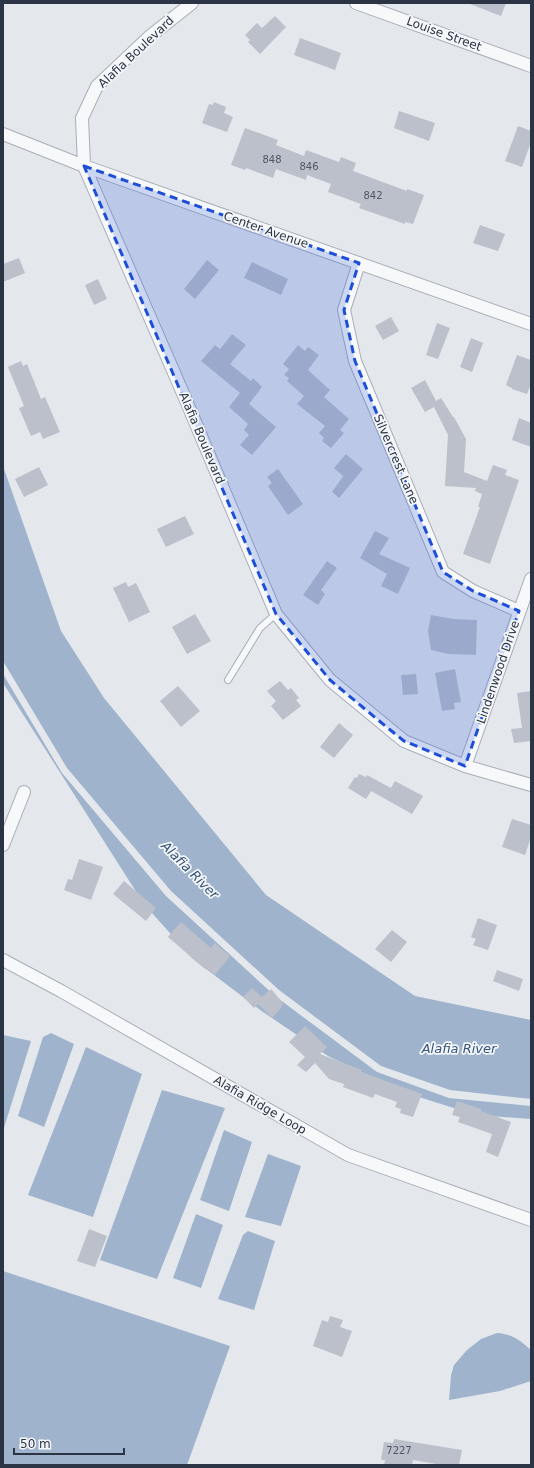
<svg xmlns="http://www.w3.org/2000/svg" width="534" height="1468" font-family="'DejaVu Sans',sans-serif">
	<rect width="100%" height="100%" fill="#e4e7ec"/>
	<path fill="#9fb4cc" d="M 3,466 L 61,631 L 104,698 L 266,895 L 415,996 L 531,1020 L 531,1099 L 450,1090 L 381,1066 L 279,990 L 171,891 L 67,768 L 3,661 Z
		M 3,674 L 62,773 L 166,896 L 275,996 L 377,1072 L 449,1098 L 531,1106 L 531,1119 L 476,1115 L 403,1092 L 328,1056 L 263,1012 L 193,959 L 144,904 L 3,683 Z
		M 51,1033 L 74,1044 L 44,1127 L 18,1116 L 43,1037 Z
		M 3,1035 L 31,1041 L 3,1131 Z
		M 86,1047 L 142,1074 L 93,1217 L 28,1195 Z
		M 162,1090 L 225,1108 L 157,1279 L 100,1260 Z
		M 224,1130 L 252,1142 L 229,1211 L 200,1200 Z
		M 268,1154 L 301,1166 L 281,1226 L 245,1217 Z
		M 196,1214 L 223,1225 L 201,1288 L 173,1278 Z
		M 248,1231 L 275,1241 L 254,1310 L 218,1299 L 243,1235 Z
		M 3,1271 L 230,1346 L 187,1465 L 3,1465 Z
		M 497,1333 C 512,1334 520,1340 531,1350 L 531,1381 L 500,1391 L 449,1400 L 451,1375 L 454,1365 L 467,1350 L 481,1339 Z"/>
	<path fill="#bbc0ca" d="M 470,3 L 506,3 L 501,16 L 470,4 Z
		M 275,16 L 286,27 L 260,54 L 248,42 L 250,40 L 245,35 L 257,23 L 262,28 Z
		M 300,38 L 341,53 L 335,70 L 294,55 Z
		M 214,102 L 226,107 L 224,113 L 233,117 L 227,132 L 202,123 L 209,104 L 213,105 Z
		M 399,111 L 435,123 L 429,141 L 394,128 Z
		M 518,126 L 531,131 L 531,142 L 522,167 L 505,161 Z
		M 245,128 L 278,140 L 276,145 L 304,156 L 306,150 L 339,162 L 341,157 L 356,163 L 353,171 L 407,191 L 407,189 L 424,195 L 413,224 L 405,222 L 405,224 L 359,208 L 361,204 L 328,192 L 331,184 L 307,175 L 306,180 L 276,169 L 273,178 L 246,168 L 245,170 L 231,165 Z
		M 480,225 L 505,234 L 498,251 L 473,243 Z
		M 19,258 L 25,273 L 3,282 L 3,264 Z
		M 207,260 L 219,270 L 195,299 L 184,289 Z
		M 252,262 L 288,279 L 281,295 L 244,278 Z
		M 98,279 L 107,299 L 94,305 L 85,285 Z
		M 391,317 L 399,331 L 383,340 L 375,326 Z
		M 437,323 L 450,328 L 438,359 L 426,355 Z
		M 232,334 L 246,345 L 230,364 L 251,381 L 253,378 L 262,387 L 249,404 L 276,427 L 252,455 L 240,445 L 249,435 L 244,430 L 248,424 L 229,407 L 240,393 L 201,361 L 215,345 L 220,349 Z
		M 471,338 L 483,343 L 472,372 L 460,367 Z
		M 298,345 L 305,351 L 308,347 L 319,355 L 308,370 L 330,390 L 324,397 L 349,419 L 340,430 L 344,433 L 331,448 L 322,441 L 324,438 L 319,433 L 325,426 L 297,404 L 304,396 L 287,381 L 289,378 L 284,375 L 289,369 L 283,364 Z
		M 517,355 L 531,360 L 531,384 L 527,394 L 512,389 L 512,388 L 506,385 Z
		M 21,361 L 23,366 L 27,364 L 41,399 L 45,397 L 60,432 L 43,439 L 40,432 L 31,436 L 19,408 L 24,406 L 8,367 Z
		M 425,380 L 436,401 L 441,398 L 453,417 L 454,417 L 466,439 L 464,472 L 487,481 L 493,465 L 507,470 L 505,475 L 519,480 L 490,564 L 463,554 L 480,507 L 478,507 L 482,494 L 475,491 L 476,488 L 445,486 L 448,435 L 434,407 L 425,412 L 411,388 Z
		M 519,418 L 531,423 L 531,447 L 512,440 Z
		M 346,454 L 363,469 L 339,498 L 332,492 L 344,475 L 343,476 L 334,468 Z
		M 39,467 L 48,485 L 24,497 L 15,479 Z
		M 278,469 L 303,504 L 288,515 L 268,486 L 272,483 L 267,477 Z
		M 185,516 L 194,534 L 166,547 L 157,529 Z
		M 375,531 L 389,538 L 379,554 L 410,568 L 398,594 L 381,586 L 387,574 L 360,558 Z
		M 327,561 L 337,568 L 321,590 L 325,594 L 318,605 L 303,595 Z
		M 126,582 L 128,587 L 136,583 L 150,612 L 129,622 L 113,588 Z
		M 195,614 L 211,641 L 187,654 L 172,627 Z
		M 431,615 L 454,619 L 477,620 L 476,655 L 448,654 L 431,650 L 428,631 Z
		M 455,669 L 461,702 L 454,703 L 455,709 L 442,711 L 435,673 Z
		M 416,674 L 418,694 L 403,695 L 401,675 Z
		M 280,681 L 288,690 L 291,688 L 299,698 L 296,700 L 301,706 L 283,720 L 271,706 L 276,701 L 267,691 Z
		M 178,686 L 200,711 L 181,727 L 160,701 Z
		M 531,691 L 531,741 L 514,743 L 511,729 L 522,728 L 517,693 Z
		M 339,723 L 353,735 L 334,758 L 320,747 Z
		M 359,774 L 366,777 L 367,775 L 391,788 L 395,781 L 423,796 L 412,814 L 371,791 L 366,799 L 348,788 L 355,777 L 357,778 Z
		M 512,819 L 531,825 L 531,837 L 525,855 L 502,847 Z
		M 79,859 L 103,867 L 91,900 L 64,890 L 68,879 L 72,880 Z
		M 124,881 L 156,908 L 146,921 L 113,894 Z
		M 478,918 L 497,925 L 488,950 L 473,945 L 476,939 L 471,937 Z
		M 181,922 L 211,948 L 215,943 L 230,956 L 215,975 L 206,968 L 205,969 L 168,937 Z
		M 392,930 L 407,942 L 391,962 L 375,949 Z
		M 497,970 L 523,979 L 519,991 L 493,981 Z
		M 252,988 L 262,997 L 271,989 L 283,1003 L 281,1008 L 272,1018 L 258,1004 L 254,1008 L 243,997 Z
		M 305,1026 L 327,1047 L 320,1054 L 362,1070 L 361,1072 L 422,1094 L 413,1117 L 400,1113 L 401,1109 L 395,1107 L 397,1102 L 375,1094 L 373,1098 L 343,1087 L 344,1084 L 329,1079 L 315,1063 L 306,1072 L 297,1065 L 305,1057 L 289,1042 Z
		M 457,1101 L 481,1109 L 481,1111 L 511,1122 L 498,1157 L 486,1152 L 492,1134 L 458,1122 L 460,1117 L 452,1115 Z
		M 89,1229 L 107,1236 L 95,1267 L 77,1261 Z
		M 330,1316 L 343,1320 L 340,1327 L 352,1331 L 342,1357 L 313,1346 L 322,1320 L 328,1322 Z
		M 394,1439 L 462,1450 L 459,1465 L 442,1465 L 413,1460 L 412,1465 L 384,1465 L 385,1460 L 381,1460 L 384,1442 L 393,1443 Z"/>
	<g fill="none" stroke-linecap="round" stroke-linejoin="round">
		<defs>
			<path id="lane" d="M 228,680 L 260,628 L 276,614"/>
			<path id="street" d="M 192,3 L 149,37 L 97,86 L 82,118 L 84,166 L 185,398 L 276,614 L 330,680 L 404,741 L 465,766 L 531,785
				M 356,3 L 531,66
				M 3,134 L 84,166 L 531,324
				M 359,263 L 344,310 L 355,361 L 443,572 L 473,591 L 519,611
				M 465,766 L 531,579
				M 3,845 L 24,792
				M 3,960 L 61,991 L 348,1155 L 531,1220"/>
		</defs>
		<use href="#lane" stroke="#a9aeb7" stroke-width="8"/>
		<use href="#street" stroke="#a9aeb7" stroke-width="14"/>
		<use href="#lane" stroke="#f7f8fa" stroke-width="6"/>
		<use href="#street" stroke="#f7f8fa" stroke-width="12"/>
	</g>
	<path fill="#1d4ed8" fill-opacity="0.2" stroke="#1d4ed8" stroke-width="3" stroke-dasharray="8 5" stroke-linejoin="round" d="M 84,166 L 359,263 L 344,310 L 355,361 L 443,572 L 473,591 L 519,611 L 465,766 L 404,741 L 389,729 L 330,680 L 276,614 Z"/>
	<g text-anchor="middle" dominant-baseline="central" stroke-width="3.5" stroke-linejoin="round" paint-order="stroke">
		<g font-size="10" fill="#4f5766">
			<text x="272" y="159">848</text>
			<text x="309" y="166">846</text>
			<text x="373" y="195">842</text>
			<text x="399" y="1450">7227</text>
		</g>
		<g font-size="12" fill="#2b3445" stroke="#f4f6f9">
			<text transform="translate(444 34) rotate(20)">Louise Street</text>
			<text transform="translate(136 52) rotate(-43)">Alafia Boulevard</text>
			<text transform="translate(266 230) rotate(19)">Center Avenue</text>
			<text transform="translate(202 438) rotate(67)">Alafia Boulevard</text>
			<text transform="translate(396 459) rotate(67)">Silvercrest Lane</text>
			<text transform="translate(498 672) rotate(-71)">Lindenwood Drive</text>
			<text transform="translate(260 1105) rotate(30)">Alafia Ridge Loop</text>
		</g>
		<g font-size="13" font-style="italic" fill="#34527a" stroke="#f4f6f9">
			<text transform="translate(190 870) rotate(45)">Alafia River</text>
			<text x="459" y="1048">Alafia River</text>
		</g>
	</g>
	<rect width="534" height="1468" fill="none" stroke="#2b3445" stroke-width="8"/>
	<path d="M14 1448v6h110v-6" fill="none" stroke="#2b3445" stroke-width="2"/>
	<text x="20" y="1448" font-size="12" fill="#2b3445" stroke="#f4f6f9" stroke-width="3" paint-order="stroke">50 m</text>
</svg>
